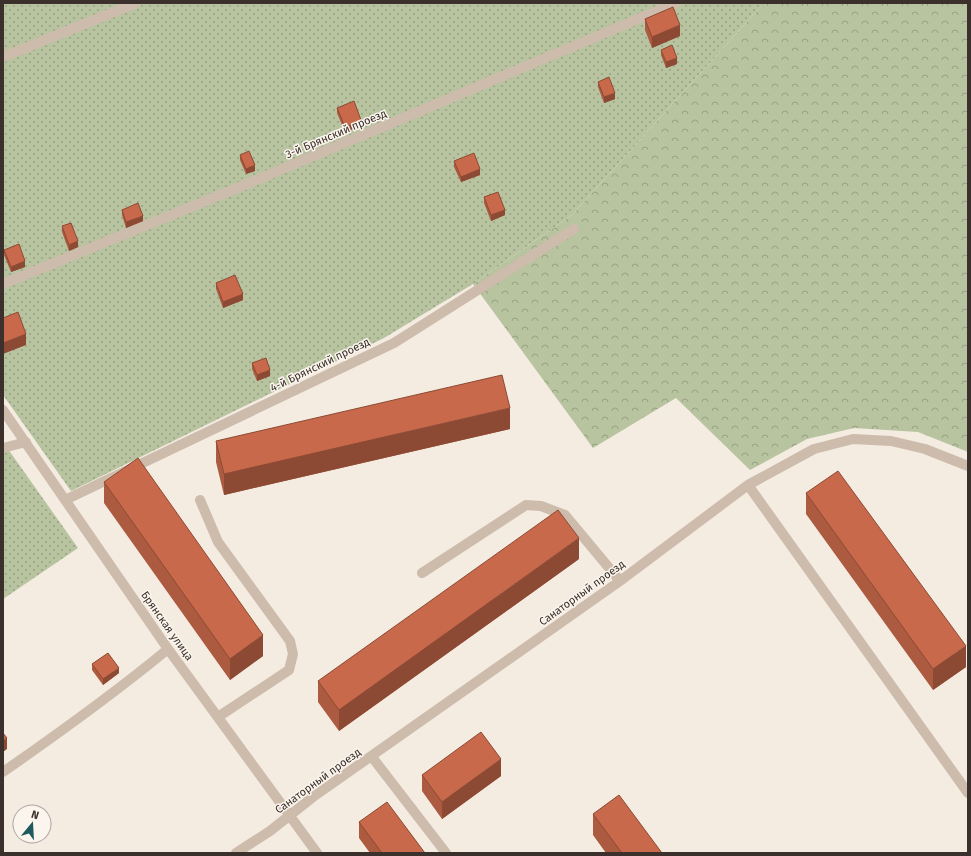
<svg xmlns="http://www.w3.org/2000/svg" width="971" height="856" font-family="'Fira Sans',sans-serif">
	<defs>
		<pattern id="forest-crowns" width="20" height="18" patternUnits="userSpaceOnUse"><rect width="20" height="18" fill="#b8c4a0"/><path d="M2 6a3 3 0 1 1 6 0M12 15a3 3 0 1 1 6 0" fill="none" stroke="#97a083"/></pattern>
		<pattern id="garden-dots" width="8" height="8" patternUnits="userSpaceOnUse"><rect width="8" height="8" fill="#b8c4a0"/><path d="M2 2h.1M6 6h.1" fill="none" stroke="#97a083" stroke-width="1.8" stroke-linecap="round"/></pattern>
	</defs>
	<rect width="100%" height="100%" fill="#f4ebe1"/>
	<path fill="url(#forest-crowns)" d="M 764,3 L 968,3 L 968,452 L 918,432 L 854,428 L 807,439 L 750,470 L 676,398 L 593,448 L 473,284 L 572,215 Z"/>
	<path fill="url(#garden-dots)" d="M 3,3 L 764,3 L 572,215 L 473,284 L 384,338 L 71,491 L 3,395 Z
		M 3,442 L 78,548 L 3,599 Z"/>
	<g fill="none" stroke-linecap="round" stroke-linejoin="round">
		<path stroke="#cdbbac" stroke-width="10" d="M 3,57 L 136,3
			M 3,284 L 247,184 L 676,3
			M 3,410 L 168,649 L 317,853
			M 3,448 L 26,442
			M 748,485 L 968,793
			M 65,500 L 394,343 L 574,229
			M 200,500 L 218,542 L 290,641 L 293,654 L 289,670 L 218,717
			M 422,573 L 526,505 L 541,506 L 565,515 L 620,581
			M 372,757 L 446,853
			M 3,772 C 59,733 115,693 168,649
			M 236,853 L 270,831 L 313,797 L 620,581 L 748,485 L 814,449 L 853,439 L 891,441 L 925,449 L 968,466"/>
	</g>
	<path fill="#ac5a40" d="M 645,19 L 680,36 L 652,48 L 645,30 Z
		M 661,50 L 677,64 L 666,68 L 661,55 Z
		M 598,82 L 615,99 L 604,103 L 598,87 Z
		M 337,108 L 361,126 L 345,132 L 337,113 Z
		M 240,155 L 255,171 L 246,174 L 240,160 Z
		M 454,161 L 480,175 L 461,182 L 454,167 Z
		M 484,197 L 505,215 L 491,221 L 484,203 Z
		M 122,210 L 143,221 L 126,228 L 122,215 Z
		M 62,226 L 78,247 L 69,251 L 62,232 Z
		M 4,250 L 25,267 L 11,272 L 4,255 Z
		M 216,283 L 243,300 L 223,308 L 216,289 Z
		M 252,363 L 270,376 L 257,381 L 252,369 Z
		M 510,429 L 224,495 L 216,462 L 216,441 Z
		M 104,482 L 263,656 L 230,680 L 104,503 Z
		M 806,493 L 966,667 L 933,690 L 806,514 Z
		M 579,559 L 339,731 L 318,702 L 318,681 Z
		M 92,664 L 119,673 L 103,685 L 92,670 Z
		M 422,775 L 501,776 L 442,819 L 422,791 Z
		M 593,814 L 662,853 L 606,853 L 593,835 Z
		M 359,822 L 425,853 L 370,853 L 359,838 Z"/>
	<path fill="#8c4a34" d="M 680,25 L 680,36 L 652,48 L 652,37 Z
		M 677,58 L 677,64 L 666,68 L 666,62 Z
		M 615,93 L 615,99 L 604,103 L 604,97 Z
		M 361,120 L 361,126 L 345,132 L 345,127 Z
		M 255,165 L 255,171 L 246,174 L 246,169 Z
		M 480,169 L 480,175 L 461,182 L 461,177 Z
		M 505,210 L 505,215 L 491,221 L 491,215 Z
		M 143,216 L 143,221 L 126,228 L 126,222 Z
		M 78,241 L 78,247 L 69,251 L 69,245 Z
		M 25,261 L 25,267 L 11,272 L 11,267 Z
		M 243,294 L 243,300 L 223,308 L 223,302 Z
		M 26,334 L 26,345 L 3,354 L 3,343 Z
		M 270,370 L 270,376 L 257,381 L 257,375 Z
		M 510,408 L 510,429 L 224,495 L 224,474 Z
		M 579,538 L 579,559 L 339,731 L 339,710 Z
		M 263,635 L 263,656 L 230,680 L 230,659 Z
		M 966,646 L 966,667 L 933,690 L 933,669 Z
		M 119,668 L 119,673 L 103,685 L 103,679 Z
		M 7,738 L 7,749 L 3,752 L 3,741 Z
		M 501,759 L 501,776 L 442,819 L 442,802 Z"/>
	<path fill="#c8694b" stroke="#8c4a34" d="M 673,7 L 680,25 L 652,37 L 645,19 Z
		M 672,45 L 677,58 L 666,62 L 661,50 Z
		M 609,77 L 615,93 L 604,97 L 598,82 Z
		M 354,101 L 361,120 L 345,127 L 337,108 Z
		M 249,151 L 255,165 L 246,169 L 240,155 Z
		M 474,153 L 480,169 L 461,177 L 454,161 Z
		M 498,192 L 505,210 L 491,215 L 484,197 Z
		M 138,203 L 143,216 L 126,222 L 122,210 Z
		M 71,223 L 78,241 L 69,245 L 62,226 Z
		M 19,244 L 25,261 L 11,267 L 4,250 Z
		M 235,275 L 243,294 L 223,302 L 216,283 Z
		M 18,312 L 26,334 L 3,343 L 3,318 Z
		M 266,358 L 270,370 L 257,375 L 252,363 Z
		M 502,375 L 510,408 L 224,474 L 216,441 Z
		M 138,458 L 263,635 L 230,659 L 104,482 Z
		M 838,471 L 966,646 L 933,669 L 806,493 Z
		M 558,510 L 579,538 L 339,710 L 318,681 Z
		M 108,653 L 119,668 L 103,679 L 92,664 Z
		M 481,732 L 501,759 L 442,802 L 422,775 Z
		M 3,733 L 7,738 L 3,741 Z
		M 619,795 L 662,853 L 622,853 L 593,814 Z
		M 387,802 L 425,853 L 382,853 L 359,822 Z"/>
	<g text-anchor="middle" dominant-baseline="central" stroke-width="3" stroke-linejoin="round" paint-order="stroke">
		<g font-size="11" fill="#3b302b" stroke="#fbf5ee">
			<text transform="translate(336 134) rotate(-23)">3-й Брянский проезд</text>
			<text transform="translate(320 365) rotate(-26)">4-й Брянский проезд</text>
			<text transform="translate(582 593) rotate(-36)">Санаторный проезд</text>
			<text transform="translate(167 626) rotate(55)">Брянская улица</text>
			<text transform="translate(318 781) rotate(-36)">Санаторный проезд</text>
		</g>
	</g>
	<rect width="971" height="856" fill="none" stroke="#3b302b" stroke-width="8"/>
	<g transform="translate(32 824) rotate(18)"><circle r="19" fill="#fbf5ee" stroke="#aea6a0"/>
	<path d="M0-3L7 15L0 10L-7 15Z" fill="#1f5a5e"/>
	<text y="-6" font-size="11" font-weight="bold" text-anchor="middle" fill="#3b302b">N</text>
	</g>
</svg>
